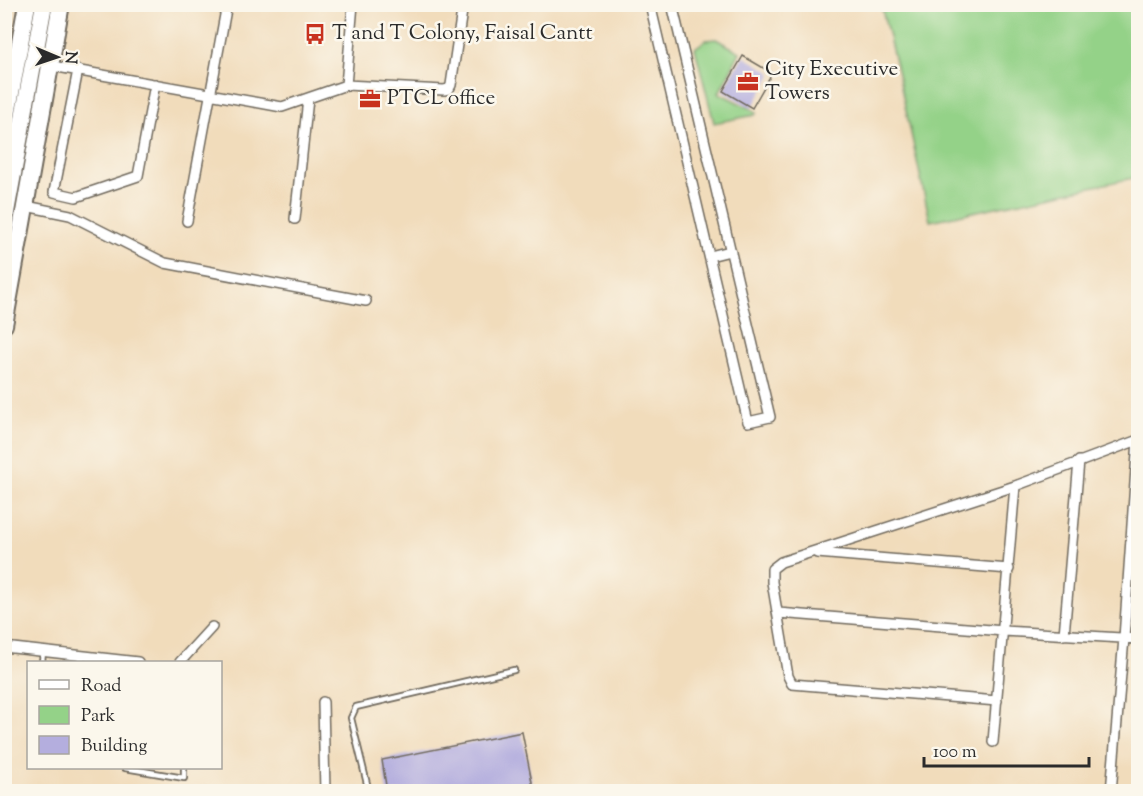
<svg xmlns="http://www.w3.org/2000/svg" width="1143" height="796" font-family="'Sorts Mill Goudy',serif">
	<rect width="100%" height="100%" fill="#fbf7ec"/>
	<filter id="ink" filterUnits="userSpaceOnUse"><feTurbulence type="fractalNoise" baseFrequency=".0167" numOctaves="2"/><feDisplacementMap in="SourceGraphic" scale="12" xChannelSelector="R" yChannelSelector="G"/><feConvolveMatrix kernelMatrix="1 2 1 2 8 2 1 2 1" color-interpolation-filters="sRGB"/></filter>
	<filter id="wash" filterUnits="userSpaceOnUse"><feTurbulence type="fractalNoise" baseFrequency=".008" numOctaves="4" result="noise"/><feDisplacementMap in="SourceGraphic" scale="24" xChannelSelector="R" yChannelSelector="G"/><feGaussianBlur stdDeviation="1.35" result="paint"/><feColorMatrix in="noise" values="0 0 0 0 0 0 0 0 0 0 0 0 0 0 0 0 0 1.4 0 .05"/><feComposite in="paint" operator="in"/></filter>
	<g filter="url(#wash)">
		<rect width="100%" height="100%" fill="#f1dcbb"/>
		<path fill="#94d288" stroke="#607e5a" stroke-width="1.5" d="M 881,5 L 1138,5 L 1138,177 L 930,221 L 899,78 Z
			M 716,39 L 740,52 L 719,93 L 757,112 L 755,115 L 714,123 L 695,48 L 706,40 Z"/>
		<g id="blocks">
			<path fill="#b4aede" d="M 743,56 L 772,73 L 752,108 L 723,91 Z
				M 522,732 L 534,792 L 387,792 L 382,760 Z"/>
		</g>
	</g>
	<g filter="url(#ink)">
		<use href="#blocks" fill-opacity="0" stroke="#70695d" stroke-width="1.5"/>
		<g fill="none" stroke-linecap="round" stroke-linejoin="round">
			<defs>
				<path id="service" d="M 42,662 L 43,652
					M 125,768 L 184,778 L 184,768
					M 369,792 L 351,718 L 356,707 L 514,670
					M 1089,792 L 1090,790"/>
				<path id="minor" d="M 650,4 L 748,422 L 770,417 L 672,4
					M 52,66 L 282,107 L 346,85 L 444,90 L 449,89 L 451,85 L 463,4
					M 78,70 L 54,192 L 76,197 L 138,176 L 155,84
					M 346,85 L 353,4
					M 26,206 L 70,215 L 165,263 L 366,301
					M 295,219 L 308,99
					M 187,221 L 227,4
					M 710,256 L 730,251
					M 817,553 L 1009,569
					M 778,613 L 1004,631 L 1138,639
					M 1064,635 L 1079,461
					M 4,647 L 138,662
					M 180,662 L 212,627
					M 997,701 L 792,684 L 788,676 L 772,582 L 772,569 L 781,562 L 1015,486
					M 323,702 L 325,792
					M 993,742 L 1015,486 L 1138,440
					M 1111,792 L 1124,638 L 1138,440"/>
				<path id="trunk" d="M 4,131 L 27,4
					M 4,223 L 44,4
					M 4,325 L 61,4"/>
			</defs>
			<use href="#service" stroke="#70695d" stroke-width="8"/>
			<use href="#minor" stroke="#70695d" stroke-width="12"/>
			<use href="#trunk" stroke="#70695d" stroke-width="20"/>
			<use href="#service" stroke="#fff" stroke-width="4.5"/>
			<use href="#minor" stroke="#fff" stroke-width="9"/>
			<use href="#trunk" stroke="#fff" stroke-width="16"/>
		</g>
	</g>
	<defs>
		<symbol id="bus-bare" viewBox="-9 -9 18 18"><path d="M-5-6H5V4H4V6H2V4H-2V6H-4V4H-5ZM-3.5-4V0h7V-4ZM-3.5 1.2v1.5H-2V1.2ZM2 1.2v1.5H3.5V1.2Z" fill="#c8321e" stroke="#fbf7ec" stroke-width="2.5" paint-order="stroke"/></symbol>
		<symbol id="office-bare" viewBox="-9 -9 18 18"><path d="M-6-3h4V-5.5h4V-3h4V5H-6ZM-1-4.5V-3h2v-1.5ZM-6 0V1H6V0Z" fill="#c8321e" stroke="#fbf7ec" stroke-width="2.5" paint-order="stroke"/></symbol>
	</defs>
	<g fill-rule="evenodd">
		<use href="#bus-bare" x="300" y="19" width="30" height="30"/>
		<use href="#office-bare" x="733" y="67" width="30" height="30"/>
		<use href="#office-bare" x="355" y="84" width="30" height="30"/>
	</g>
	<g text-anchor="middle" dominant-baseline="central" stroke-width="5" stroke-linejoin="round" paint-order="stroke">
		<g font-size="21" fill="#2b2b2b" stroke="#fbf7ec" text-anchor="start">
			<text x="332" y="34">T and T Colony, Faisal Cantt</text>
			<text x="765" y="70">City Executive<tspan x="765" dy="24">Towers</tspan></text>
			<text x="387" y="99">PTCL office</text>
		</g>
	</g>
	<rect width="1143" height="796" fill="none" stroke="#fbf7ec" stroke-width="24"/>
	<rect x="27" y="661" width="195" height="108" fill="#fbf7ec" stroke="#a8a59f" stroke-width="1.5"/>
	<rect x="39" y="680" width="30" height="9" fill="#ffffff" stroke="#a8a59f" stroke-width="1.5"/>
	<text x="81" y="691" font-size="18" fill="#2b2b2b">Road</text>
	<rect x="39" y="706" width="30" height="18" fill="#94d288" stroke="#a8a59f" stroke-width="1.5"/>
	<text x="81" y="721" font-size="18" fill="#2b2b2b">Park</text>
	<rect x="39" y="736" width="30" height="18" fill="#b4aede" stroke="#a8a59f" stroke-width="1.5"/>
	<text x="81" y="751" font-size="18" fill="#2b2b2b">Building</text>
	<g transform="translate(57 57) rotate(92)" stroke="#fbf7ec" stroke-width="4.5" paint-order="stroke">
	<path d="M0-4.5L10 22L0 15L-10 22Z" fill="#2b2b2b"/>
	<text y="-9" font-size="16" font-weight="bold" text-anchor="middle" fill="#2b2b2b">N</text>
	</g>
	<path d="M924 757v9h165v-9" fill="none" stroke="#2b2b2b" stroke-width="3"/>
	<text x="933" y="757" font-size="18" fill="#2b2b2b" stroke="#fbf7ec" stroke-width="4.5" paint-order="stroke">100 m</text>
</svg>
